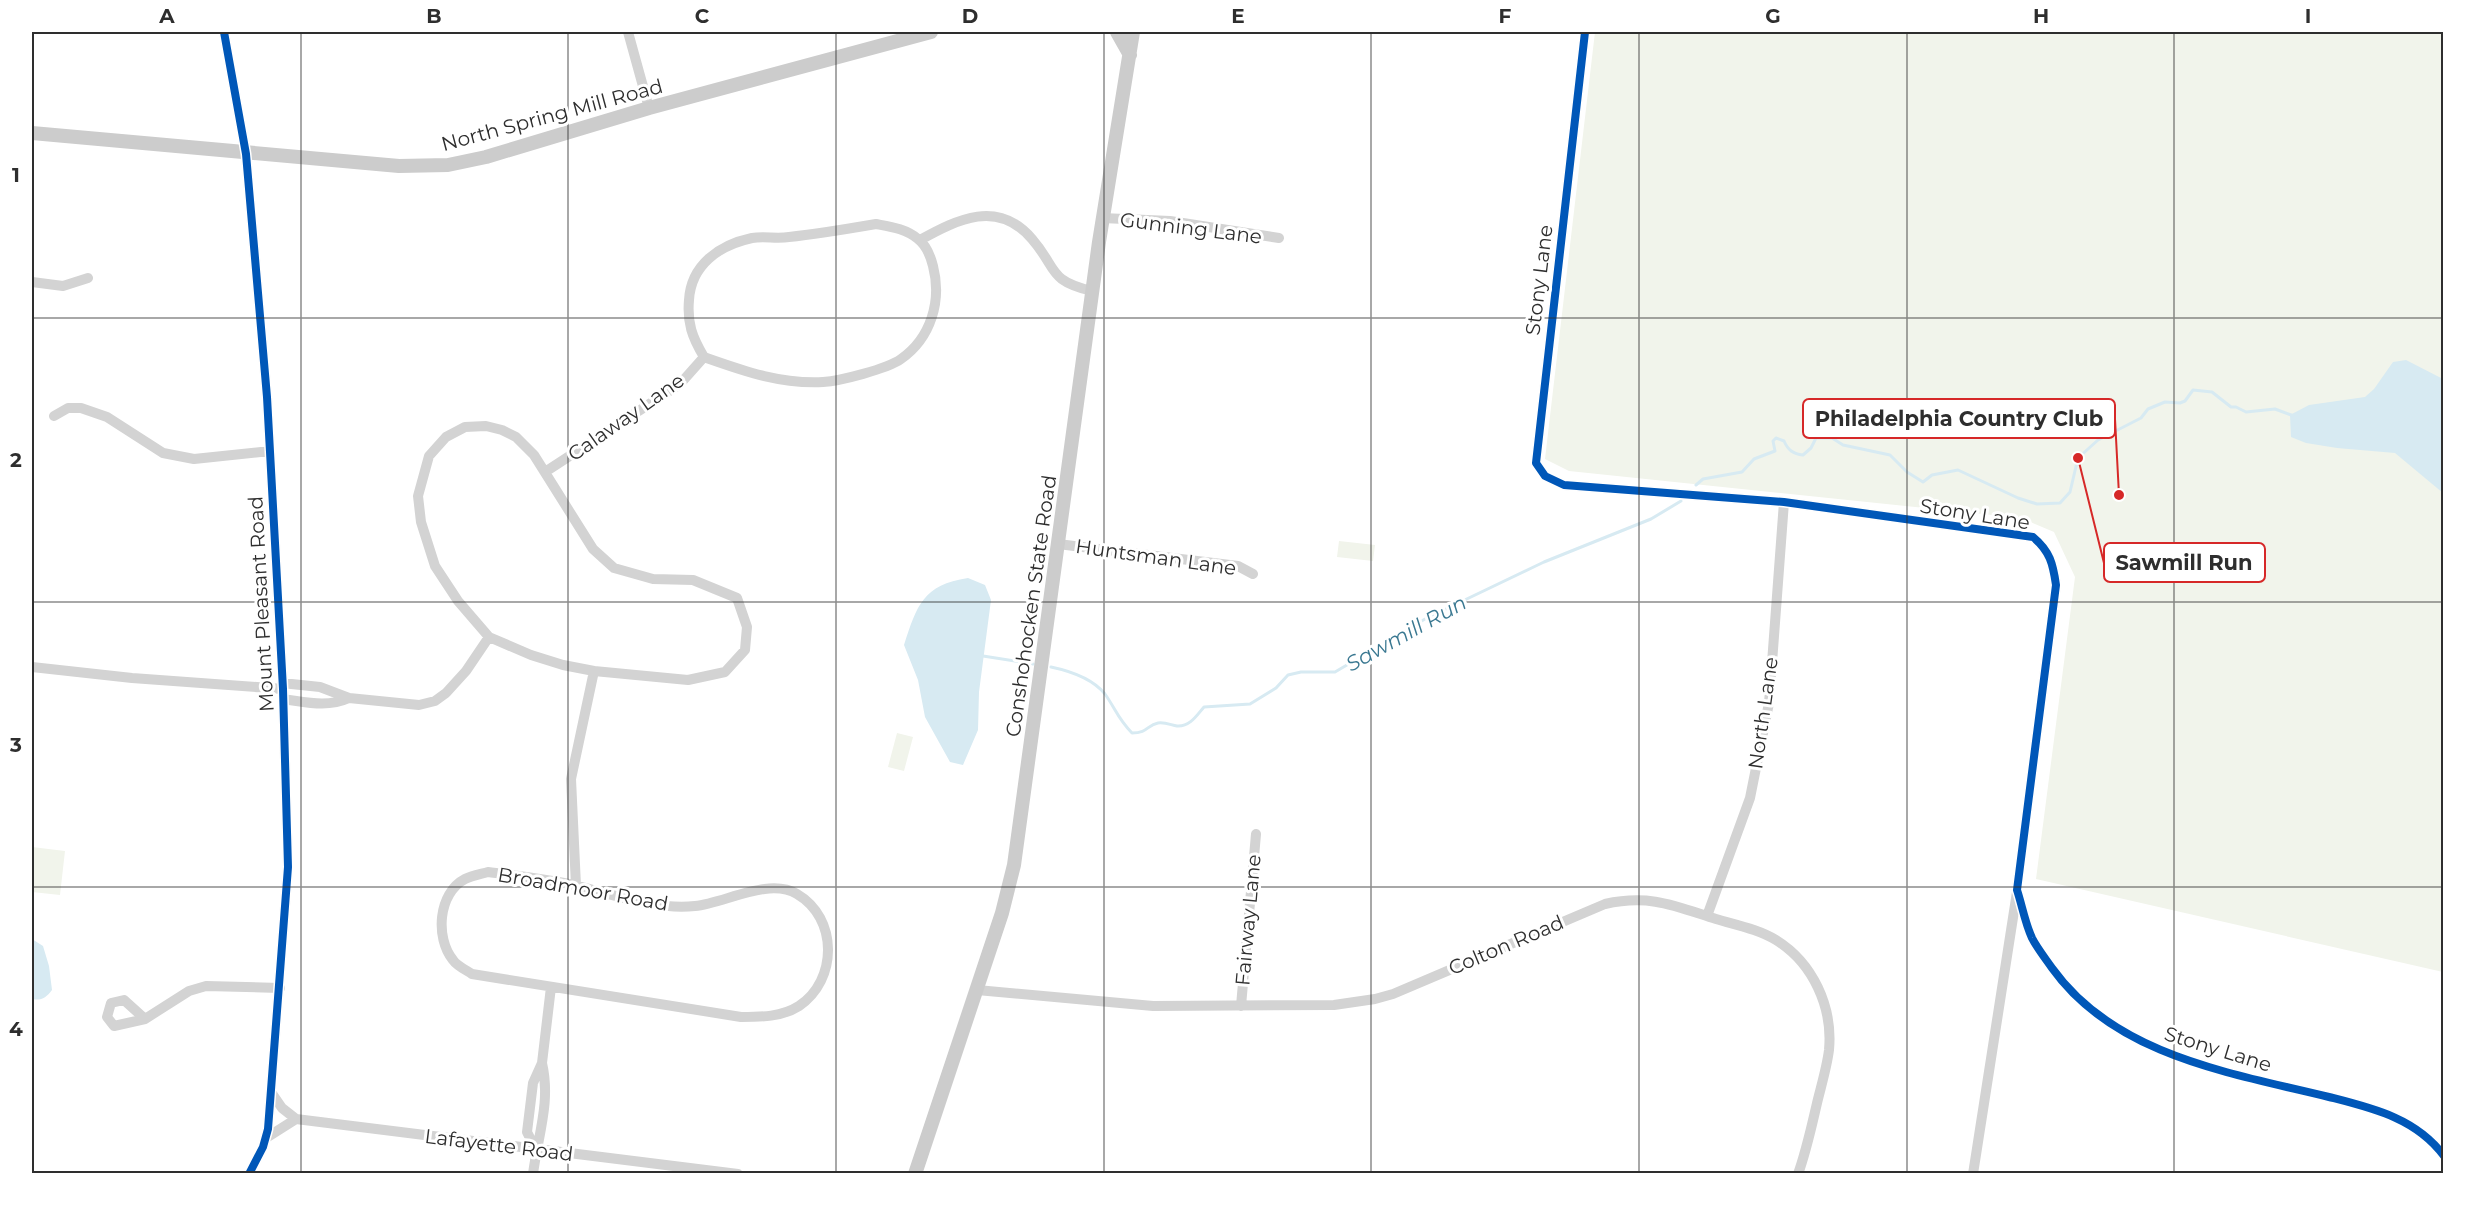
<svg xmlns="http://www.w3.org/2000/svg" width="2475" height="1205" font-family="Montserrat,sans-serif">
	<rect width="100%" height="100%" fill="#fff"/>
	<path fill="#f1f4eb" d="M 1595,32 L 2443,32 L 2443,972 L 2036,879 L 2075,577 L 2054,532 L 2021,518 L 1569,471 L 1545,459 Z
		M 1339,541 L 1375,545 L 1373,561 L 1337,557 Z
		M 897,733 L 913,737 L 904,771 L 888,767 Z
		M 32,847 L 65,851 L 60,895 L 32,892 Z"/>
	<path fill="#d7eaf2" d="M 2406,360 L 2443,379 L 2443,493 L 2395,453 L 2337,448 L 2306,443 L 2291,437 L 2290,415 L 2309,405 L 2365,397 L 2374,389 L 2393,362 Z
		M 968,578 L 985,585 L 991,600 L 979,692 L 978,730 L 963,765 L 950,762 L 925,717 L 918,680 L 904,645 C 917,605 923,585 968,578 Z
		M 32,939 L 43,946 L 49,966 L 52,990 C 46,998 41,1001 32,999 Z"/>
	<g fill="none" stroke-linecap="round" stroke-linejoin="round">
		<path stroke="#d7eaf2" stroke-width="3" d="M 1696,485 L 1703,479 L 1742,472 L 1754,459 L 1775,451 L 1773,441 L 1776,438 L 1784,441 C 1788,450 1793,454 1803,455 L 1811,448 L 1816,438 L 1832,438 L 1843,445 L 1890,455 L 1907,472 L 1923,482 L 1932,475 L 1958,470 L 2018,498 L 2037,504 L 2060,503 L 2070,492 L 2078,458 L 2098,440 L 2141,418 L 2148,409 L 2165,402 L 2180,403 L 2185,401 L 2193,390 L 2212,392 L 2231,407 L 2236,407 L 2246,412 L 2275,409 L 2294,416
			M 983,656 L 1033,664
			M 1051,667 C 1070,671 1092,678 1105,694 C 1115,708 1118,719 1132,733 C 1148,733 1147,725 1158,723 C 1165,722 1171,725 1177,726 C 1190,727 1197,715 1204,707 L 1250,704 L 1276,688 L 1288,675 L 1301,672 L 1335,672 L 1425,619 L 1544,562 L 1651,519 L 1681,501"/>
		<path stroke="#d3d3d3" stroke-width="10" d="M 224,32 L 246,154 L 267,397 L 283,689 L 288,867 L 268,1129 L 263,1147 L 249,1174
			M 628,32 L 649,108
			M 1585,32 L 1536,463 L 1545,476 L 1564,485 L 1784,502 L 2033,537 C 2050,551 2053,564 2056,585 L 2017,890 C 2022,905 2025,923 2032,938 C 2037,948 2045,958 2052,968 C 2115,1056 2231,1073 2329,1097 C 2372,1108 2416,1118 2444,1156
			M 1102,218 L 1170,221 L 1279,238
			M 876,224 C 892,227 906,229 918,239 C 926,245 931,258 933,266 C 942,301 931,338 901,359 C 887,369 840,381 823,382 C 779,384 744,371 704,357 C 692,337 687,323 689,300 C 691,265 719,245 752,238 C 764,236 777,239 789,237 C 818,234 847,229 876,224 Z
			M 920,240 C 958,219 998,199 1032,239 C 1058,269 1047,280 1092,291
			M 32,282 L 63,286 L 88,278
			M 54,416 L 68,408 L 81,408 L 107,417 L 163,453 L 194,459 L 270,451
			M 486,426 L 502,430 L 516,437 L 534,455 L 593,549 L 614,568 L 653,579 L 693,580 L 737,598 L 747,627 L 745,650 L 725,672 L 688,680 L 594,671 L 563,665 L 531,655 L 489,637 L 458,601 L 435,566 L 421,522 L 418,496 L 429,456 L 446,437 L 465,427 Z
			M 545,472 L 680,384 L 704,357
			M 1058,544 L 1238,566 L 1253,574
			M 32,667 L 132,678 L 283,689
			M 282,683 L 320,687 L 349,698 L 419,705 L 435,701 L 446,693 L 466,671 L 489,637
			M 283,699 C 306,702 327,708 349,698
			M 488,872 C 518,876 549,879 578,886 C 616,895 655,910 695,906 C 725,903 769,877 797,894 C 838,918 838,980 799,1006 C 782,1017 761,1017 741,1017 L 472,974 C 466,970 457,966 453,960 C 435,938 438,893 465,879 C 471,876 481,874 488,872 Z
			M 576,886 L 571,779 L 594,671
			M 1707,916 L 1750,798 L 1769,703 L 1784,502
			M 977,990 L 1153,1006 L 1334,1005 L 1375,999 L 1393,994 L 1605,904 C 1650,894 1675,906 1716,919 C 1736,925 1758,929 1776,940 C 1813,963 1833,1007 1829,1050 C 1827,1066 1822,1083 1818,1099 C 1812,1124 1807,1149 1798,1174
			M 1241,1006 L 1256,834
			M 145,1019 L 124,1000 L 111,1003 L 107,1017 L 114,1026 L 145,1019 L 189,991 L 206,986 L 280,988
			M 271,1092 L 282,1108 L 296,1119 L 738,1174
			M 266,1138 L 296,1119
			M 536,1150 L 527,1132 L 533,1083 L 542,1063 L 551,987
			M 533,1174 C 538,1135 551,1102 542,1063
			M 1973,1174 L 2017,892"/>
		<path stroke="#ccc" stroke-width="14" d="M 1117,32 L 1130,55
			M 32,133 L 399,166 L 448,165 L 486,157 L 649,108 L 931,32
			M 915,1174 L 1002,913 L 1014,865 L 1099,242 L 1133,32"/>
		<defs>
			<path id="cycleway" d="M 224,32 L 246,154 L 267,397 L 283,689 L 288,867 L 268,1129 L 263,1147 L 249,1174
				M 1585,32 L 1536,463 L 1545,476 L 1564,485 L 1784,502 L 2033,537 C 2050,551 2053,564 2056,585 L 2017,890 C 2022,905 2025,923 2032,938 C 2037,948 2045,958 2052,968 C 2115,1056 2231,1073 2329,1097 C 2372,1108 2416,1118 2444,1156"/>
		</defs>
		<use href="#cycleway" stroke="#fff" stroke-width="11"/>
		<use href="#cycleway" stroke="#0057b8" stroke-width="8"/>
	</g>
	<path fill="none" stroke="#2e2e2e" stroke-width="1.5" stroke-opacity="0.55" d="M 301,32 L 301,1174M 568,32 L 568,1174M 836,32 L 836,1174M 1104,32 L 1104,1174M 1371,32 L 1371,1174M 1639,32 L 1639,1174M 1907,32 L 1907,1174M 2174,32 L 2174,1174M 32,318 L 2444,318M 32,602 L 2444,602M 32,887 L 2444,887"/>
	<g text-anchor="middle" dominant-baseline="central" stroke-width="6" stroke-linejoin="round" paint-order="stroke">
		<g font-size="20" fill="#2e2e2e" stroke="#fff">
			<text transform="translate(552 115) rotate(-15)">North Spring Mill Road</text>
			<text transform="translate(1191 228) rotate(7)">Gunning Lane</text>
			<text transform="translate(1539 280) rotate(-83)">Stony Lane</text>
			<text transform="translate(626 417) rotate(-35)">Calaway Lane</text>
			<text transform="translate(1975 514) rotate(9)">Stony Lane</text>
			<text transform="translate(1156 557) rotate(8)">Huntsman Lane</text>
			<text transform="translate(261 604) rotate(-93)">Mount Pleasant Road</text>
			<text transform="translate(1031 606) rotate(-82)">Conshohocken State Road</text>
			<text transform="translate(1763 713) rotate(-82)">North Lane</text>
			<text transform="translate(583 889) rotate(10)">Broadmoor Road</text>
			<text transform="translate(1248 920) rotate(-85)">Fairway Lane</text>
			<text transform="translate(1506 945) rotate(-23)">Colton Road</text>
			<text transform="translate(2218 1049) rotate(17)">Stony Lane</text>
			<text transform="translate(499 1145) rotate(7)">Lafayette Road</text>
		</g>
		<g font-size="21" font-style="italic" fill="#3a7891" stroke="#fff">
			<text transform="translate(1406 633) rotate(-29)">Sawmill Run</text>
		</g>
	</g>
	<path fill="none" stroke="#d62828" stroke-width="2" d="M2119 495L2115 419M2078 458L2104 563"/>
	<g fill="#d62828" stroke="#fff" stroke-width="2">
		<circle cx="2119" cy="495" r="6"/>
		<circle cx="2078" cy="458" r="6"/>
	</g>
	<g fill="#fff" stroke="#d62828" stroke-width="2">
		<rect x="1803" y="399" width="312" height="39" rx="6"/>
		<rect x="2104" y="543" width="161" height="39" rx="6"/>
	</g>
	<g font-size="21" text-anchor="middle" font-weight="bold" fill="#2e2e2e">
		<text x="1959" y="426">Philadelphia Country Club</text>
		<text x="2184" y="570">Sawmill Run</text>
	</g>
	<rect width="2475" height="1205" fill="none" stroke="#ffffff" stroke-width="66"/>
	<rect x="33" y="33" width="2409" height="1139" fill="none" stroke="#2e2e2e" stroke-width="2"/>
	<g font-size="20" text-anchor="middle" font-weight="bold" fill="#2e2e2e">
		<text x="167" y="23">A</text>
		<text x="434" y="23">B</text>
		<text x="702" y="23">C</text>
		<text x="970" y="23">D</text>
		<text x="1238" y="23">E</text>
		<text x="1505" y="23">F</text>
		<text x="1773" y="23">G</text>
		<text x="2041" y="23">H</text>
		<text x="2308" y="23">I</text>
		<text x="16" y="182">1</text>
		<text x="16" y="467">2</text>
		<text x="16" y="752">3</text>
		<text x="16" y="1036">4</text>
	</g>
</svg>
